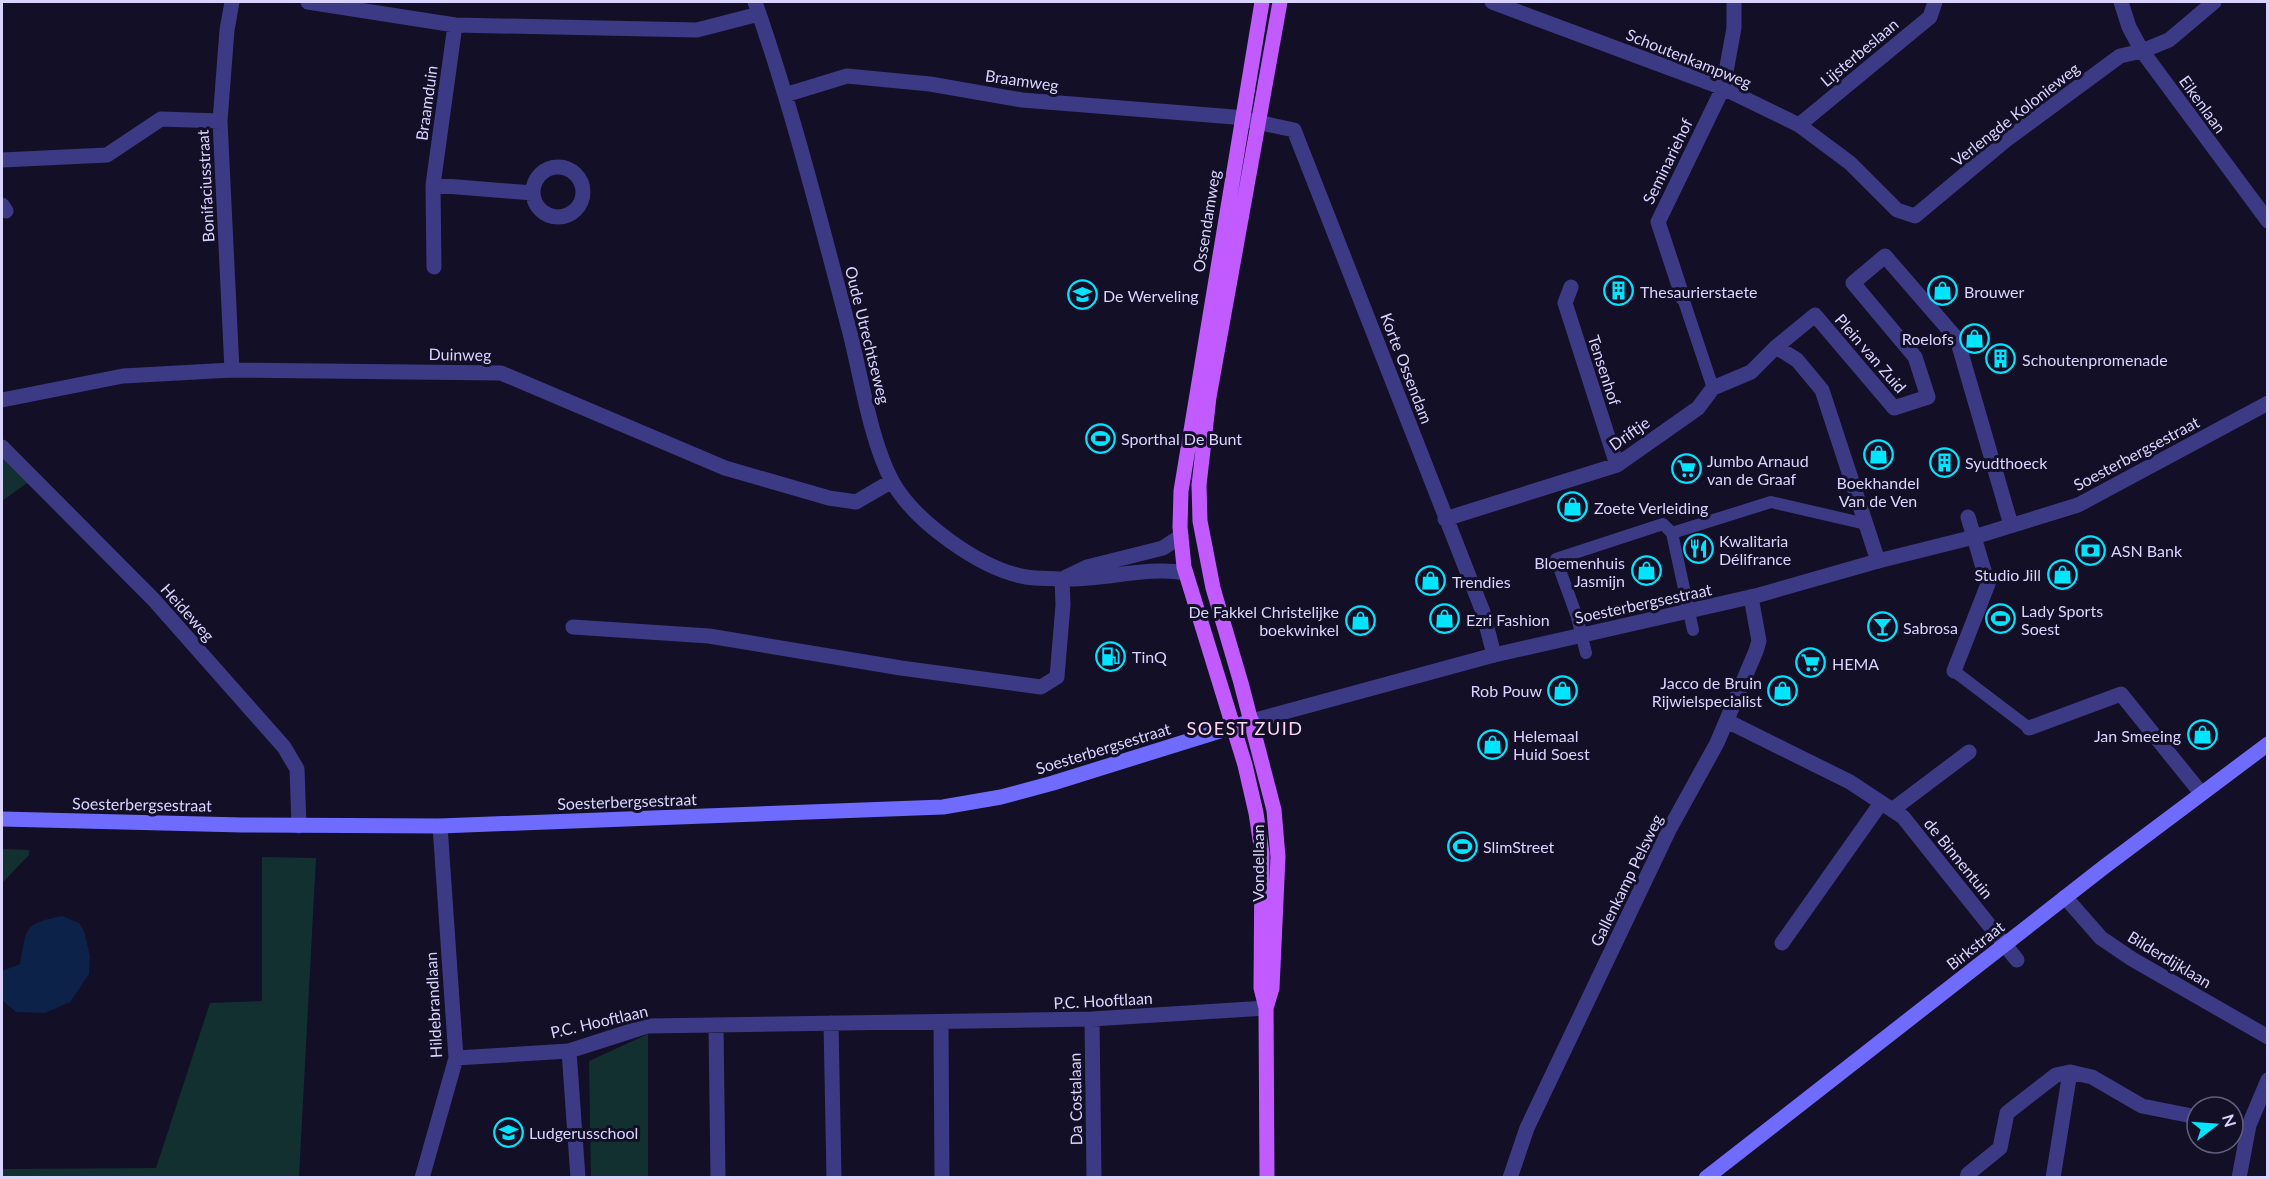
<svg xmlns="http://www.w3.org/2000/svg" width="2269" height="1179" font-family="Lato,sans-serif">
	<rect width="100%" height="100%" fill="#130f26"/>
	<path fill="#12302f" d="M 2,454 L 30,481 L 2,501 Z
		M 2,849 L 29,850 L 29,855 L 2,883 Z
		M 262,857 L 316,858 L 299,1177 L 2,1177 L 2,1169 L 156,1168 L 210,1003 L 262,1001 Z
		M 648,1034 L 648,1177 L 591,1177 L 589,1061 Z"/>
	<path fill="#0c2248" d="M 62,916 L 79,923 L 84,931 L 90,956 L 89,974 L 70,1002 L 45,1013 L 16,1012 L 2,1000 L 2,971 L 20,964 C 27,927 23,924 62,916 Z"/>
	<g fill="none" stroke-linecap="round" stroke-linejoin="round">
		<path stroke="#3d3a85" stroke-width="12" d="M 1683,298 L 1713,388
			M 1672,533 L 1693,630
			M 1586,653 L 1577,617 L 1556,559 L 1663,524 L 1672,533 L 1771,502 L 1866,524
			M 1954,671 L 2029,728"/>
		<path stroke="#3d3a85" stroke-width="15" d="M 308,2 L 455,25 L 697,30 L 759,14
			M 1492,2 L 1723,88 L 1799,125 L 1850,163 L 1897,210 L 1915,216 L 2006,140 L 2120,56 L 2142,51 L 2169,40 L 2214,2
			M 2121,2 L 2129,27 L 2142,51 L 2268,221
			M 785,95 L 847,76 L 930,84 L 1022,100 L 1234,117 L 1294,130 L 1483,612 L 1494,655
			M 1799,125 L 1930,17 L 1935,2
			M 2,160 L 107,155 L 161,119 L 220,121
			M533 192a25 25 0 1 1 50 0a25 25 0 1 1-50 0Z
			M 433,185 L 533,193
			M 2,205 L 6,211
			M 434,267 L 433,185 L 455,25
			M 1571,287 L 1565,303 L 1617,465
			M 1683,298 L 1658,222 L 1723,88 L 1734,28 L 1734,2
			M 232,370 L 220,121 L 227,30 L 232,2
			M 2,400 L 123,376 L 232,370 L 501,373 L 725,468 L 829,498 L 856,502 L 892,481
			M 2,447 L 154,600 L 284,747 L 297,769 L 299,826
			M 1445,519 L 1617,465 L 1698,408 L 1713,388 L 1751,372 L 1776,347
			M 1878,561 L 1822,390 L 1797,360 L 1776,347 L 1815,315 L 1894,408 L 1928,397 L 1915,357 L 1853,283 L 1885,256 L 1957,339 L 2011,525
			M 1062,579 L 1087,567 L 1163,548 L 1181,536
			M 1065,579 C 1106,580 1146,566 1186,573
			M 573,627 L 709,636 L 901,668 L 1041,687 L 1057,677 L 1063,605 L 1062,579 C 1050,578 1037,579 1026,577 C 980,569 914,521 892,481 C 870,440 861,375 849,329 C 820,219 792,108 755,2
			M 1954,671 L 1988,584 L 1968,517
			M 1727,721 L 1850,782 L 1903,817 L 2017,960
			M 2029,728 L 2121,694 L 2201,793
			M 1892,810 L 1969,752
			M 2065,897 L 2101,938 L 2132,959 L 2268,1037
			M 1782,943 L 1881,803
			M 1092,1019 L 1094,1178
			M 831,1023 L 834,1178
			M 941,1023 L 942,1178
			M 716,1025 L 718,1178
			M 569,1051 L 578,1178
			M 456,1058 L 569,1051 L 647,1026 L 1092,1019 L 1266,1008
			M 422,1178 L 456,1058 L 440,826
			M 1510,1178 L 1527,1128 L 1669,830 L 1717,743 L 1756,651 L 1759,641 L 1751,597
			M 1967,1178 L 1968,1174 L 2000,1148 L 2007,1113 L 2056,1075 L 2070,1072
			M 2053,1178 L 2070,1072 L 2092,1077 L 2142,1106 L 2197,1117
			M 2239,1178 L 2249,1125 L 2268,1080"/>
		<path stroke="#3d3a85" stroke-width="15" d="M 1252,721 L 1494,655 L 1759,595 L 1878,561 L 1974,537 L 2078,505 L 2268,403"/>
		<path stroke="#6f6bff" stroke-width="15" d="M 2,819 L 242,825 L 440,826 L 943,807 L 1001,797 L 1053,783 L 1252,721
			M 1706,1178 L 2104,867 L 2268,744"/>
		<path stroke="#c25bff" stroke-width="15" d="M 1262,2 L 1181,491 L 1180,527 L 1184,567 L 1245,765 L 1256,813 L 1262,853 L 1261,988 L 1266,1008 L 1267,1178
			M 1266,1008 L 1272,988 L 1278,857 L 1274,810 L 1241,683 L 1213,588 L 1200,521 L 1199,485 L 1209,397 L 1280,2"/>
	</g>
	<defs>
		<symbol id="building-ring" viewBox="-11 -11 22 22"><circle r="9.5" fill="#130f26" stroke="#00e5ff" stroke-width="1.5"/><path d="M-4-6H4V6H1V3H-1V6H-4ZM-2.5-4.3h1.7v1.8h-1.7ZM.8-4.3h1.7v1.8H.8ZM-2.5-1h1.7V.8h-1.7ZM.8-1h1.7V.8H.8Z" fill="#00e5ff"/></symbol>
		<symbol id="shop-ring" viewBox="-11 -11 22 22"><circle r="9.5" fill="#130f26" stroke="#00e5ff" stroke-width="1.5"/><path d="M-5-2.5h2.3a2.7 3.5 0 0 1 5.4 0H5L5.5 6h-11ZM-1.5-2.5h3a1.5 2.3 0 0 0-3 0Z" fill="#00e5ff"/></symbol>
		<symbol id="school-ring" viewBox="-11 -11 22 22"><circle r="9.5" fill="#130f26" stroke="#00e5ff" stroke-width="1.5"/><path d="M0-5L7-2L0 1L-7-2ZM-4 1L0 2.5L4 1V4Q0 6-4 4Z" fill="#00e5ff"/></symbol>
		<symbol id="stadium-ring" viewBox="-11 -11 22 22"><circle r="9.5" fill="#130f26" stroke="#00e5ff" stroke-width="1.5"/><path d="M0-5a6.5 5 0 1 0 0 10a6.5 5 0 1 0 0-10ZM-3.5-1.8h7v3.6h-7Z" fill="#00e5ff"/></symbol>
		<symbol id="supermarket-ring" viewBox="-11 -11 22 22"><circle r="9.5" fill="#130f26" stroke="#00e5ff" stroke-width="1.5"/><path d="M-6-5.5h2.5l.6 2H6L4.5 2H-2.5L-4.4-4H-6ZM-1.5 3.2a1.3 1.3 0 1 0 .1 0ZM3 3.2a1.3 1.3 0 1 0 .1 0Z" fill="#00e5ff"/></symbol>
		<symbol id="restaurant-ring" viewBox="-11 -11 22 22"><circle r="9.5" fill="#130f26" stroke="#00e5ff" stroke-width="1.5"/><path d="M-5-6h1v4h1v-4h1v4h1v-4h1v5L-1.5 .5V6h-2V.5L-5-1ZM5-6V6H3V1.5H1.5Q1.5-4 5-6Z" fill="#00e5ff"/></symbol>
		<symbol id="bank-ring" viewBox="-11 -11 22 22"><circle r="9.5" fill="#130f26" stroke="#00e5ff" stroke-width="1.5"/><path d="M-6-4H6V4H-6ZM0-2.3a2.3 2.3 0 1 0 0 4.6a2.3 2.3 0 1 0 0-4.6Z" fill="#00e5ff"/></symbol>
		<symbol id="bar-ring" viewBox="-11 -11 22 22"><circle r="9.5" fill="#130f26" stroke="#00e5ff" stroke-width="1.5"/><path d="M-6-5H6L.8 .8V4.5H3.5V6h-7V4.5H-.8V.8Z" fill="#00e5ff"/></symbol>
		<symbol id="fuel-ring" viewBox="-11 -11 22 22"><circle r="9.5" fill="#130f26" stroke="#00e5ff" stroke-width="1.5"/><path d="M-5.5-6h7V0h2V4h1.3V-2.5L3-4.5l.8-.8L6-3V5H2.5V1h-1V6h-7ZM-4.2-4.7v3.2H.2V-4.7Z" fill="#00e5ff"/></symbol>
	</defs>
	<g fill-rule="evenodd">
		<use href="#building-ring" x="1602" y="274" width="33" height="33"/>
		<use href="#shop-ring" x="1926" y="274" width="33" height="33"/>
		<use href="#school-ring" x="1066" y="278" width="33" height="33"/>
		<use href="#shop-ring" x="1958" y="322" width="33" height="33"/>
		<use href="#building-ring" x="1984" y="342" width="33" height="33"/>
		<use href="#stadium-ring" x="1084" y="422" width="33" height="33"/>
		<use href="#shop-ring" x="1862" y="438" width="33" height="33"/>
		<use href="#building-ring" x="1928" y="446" width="33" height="33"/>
		<use href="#supermarket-ring" x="1670" y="452" width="33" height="33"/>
		<use href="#shop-ring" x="1556" y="490" width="33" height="33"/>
		<use href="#restaurant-ring" x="1682" y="532" width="33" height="33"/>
		<use href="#bank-ring" x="2074" y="534" width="33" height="33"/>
		<use href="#shop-ring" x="1630" y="554" width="33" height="33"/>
		<use href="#shop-ring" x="2046" y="558" width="33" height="33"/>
		<use href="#shop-ring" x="1414" y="564" width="33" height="33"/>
		<use href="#shop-ring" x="1428" y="602" width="33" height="33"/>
		<use href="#stadium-ring" x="1984" y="602" width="33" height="33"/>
		<use href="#shop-ring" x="1344" y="604" width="33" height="33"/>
		<use href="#bar-ring" x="1866" y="610" width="33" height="33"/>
		<use href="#fuel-ring" x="1094" y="640" width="33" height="33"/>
		<use href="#supermarket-ring" x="1794" y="646" width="33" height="33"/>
		<use href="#shop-ring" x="1546" y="674" width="33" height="33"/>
		<use href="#shop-ring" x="1766" y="674" width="33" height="33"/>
		<use href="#shop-ring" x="2186" y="718" width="33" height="33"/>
		<use href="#shop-ring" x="1476" y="728" width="33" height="33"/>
		<use href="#stadium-ring" x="1446" y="830" width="33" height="33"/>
		<use href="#school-ring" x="492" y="1116" width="33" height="33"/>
	</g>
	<g text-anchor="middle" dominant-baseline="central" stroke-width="6" stroke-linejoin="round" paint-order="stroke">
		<g font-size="16" fill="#d9d4ff" stroke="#130f26">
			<text transform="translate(1859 52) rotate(-40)">Lijsterbeslaan</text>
			<text transform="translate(1689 58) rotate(22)">Schoutenkampweg</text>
			<text transform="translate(1022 80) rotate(8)">Braamweg</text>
			<text transform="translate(426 103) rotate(-82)">Braamduin</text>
			<text transform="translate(2203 104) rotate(54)">Eikenlaan</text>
			<text transform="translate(2015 114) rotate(-38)">Verlengde Kolonieweg</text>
			<text transform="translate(1667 161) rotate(-64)">Seminariehof</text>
			<text transform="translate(205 186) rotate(-93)">Bonifaciusstraat</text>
			<text transform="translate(1206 221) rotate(-81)">Ossendamweg</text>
			<text transform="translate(868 335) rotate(76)">Oude Utrechtseweg</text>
			<text transform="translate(1871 353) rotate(49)">Plein van Zuid</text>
			<text transform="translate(460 354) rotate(1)">Duinweg</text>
			<text transform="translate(1407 368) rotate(69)">Korte Ossendam</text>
			<text transform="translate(1605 370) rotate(72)">Tensenhof</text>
			<text transform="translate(1629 433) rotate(-35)">Driftje</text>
			<text transform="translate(2136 453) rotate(-28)">Soesterbergsestraat</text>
			<text transform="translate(1643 603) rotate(-12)">Soesterbergsestraat</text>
			<text transform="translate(188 612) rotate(48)">Heideweg</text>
			<text transform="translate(1103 748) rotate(-17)">Soesterbergsestraat</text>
			<text transform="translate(627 801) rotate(-2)">Soesterbergsestraat</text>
			<text transform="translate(142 804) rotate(1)">Soesterbergsestraat</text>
			<text transform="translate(1959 858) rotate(51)">de Binnentuin</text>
			<text transform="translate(1257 863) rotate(-90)">Vondellaan</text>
			<text transform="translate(1626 880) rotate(-64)">Gallenkamp Pelsweg</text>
			<text transform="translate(1975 945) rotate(-38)">Birkstraat</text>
			<text transform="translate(2170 959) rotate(31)">Bilderdijklaan</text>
			<text transform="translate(1103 1000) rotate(-3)">P.C. Hooftlaan</text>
			<text transform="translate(433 1005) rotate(-93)">Hildebrandlaan</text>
			<text transform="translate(599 1021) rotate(-13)">P.C. Hooftlaan</text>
			<text transform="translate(1075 1099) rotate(-91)">Da Costalaan</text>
		</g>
		<g font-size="16" fill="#d9d4ff" stroke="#130f26" text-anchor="start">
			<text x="1640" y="291">Thesaurierstaete</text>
			<text x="1964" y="291">Brouwer</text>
			<text x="1103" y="295">De Werveling</text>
			<text x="1954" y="338" text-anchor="end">Roelofs</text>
			<text x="2022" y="359">Schoutenpromenade</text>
			<text x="1121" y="438">Sporthal De Bunt</text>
			<text x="1707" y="460">Jumbo Arnaud<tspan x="1707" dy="18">van de Graaf</tspan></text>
			<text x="1965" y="462">Syudthoeck</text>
			<text x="1878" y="482" text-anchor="middle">Boekhandel<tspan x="1878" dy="18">Van de Ven</tspan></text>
			<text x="1594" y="507">Zoete Verleiding</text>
			<text x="1719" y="540">Kwalitaria<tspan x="1719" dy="18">Délifrance</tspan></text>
			<text x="2111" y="550">ASN Bank</text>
			<text x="1625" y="562" text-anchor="end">Bloemenhuis<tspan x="1625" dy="18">Jasmijn</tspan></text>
			<text x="2041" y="574" text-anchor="end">Studio Jill</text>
			<text x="1452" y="581">Trendies</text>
			<text x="2021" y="610">Lady Sports<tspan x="2021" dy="18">Soest</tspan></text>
			<text x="1339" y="611" text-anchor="end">De Fakkel Christelijke<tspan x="1339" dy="18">boekwinkel</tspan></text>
			<text x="1466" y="619">Ezri Fashion</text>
			<text x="1903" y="627">Sabrosa</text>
			<text x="1132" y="656">TinQ</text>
			<text x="1832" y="663">HEMA</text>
			<text x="1762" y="682" text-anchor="end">Jacco de Bruin<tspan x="1762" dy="18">Rijwielspecialist</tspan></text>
			<text x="1542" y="690" text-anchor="end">Rob Pouw</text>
			<text x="1513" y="735">Helemaal<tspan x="1513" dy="18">Huid Soest</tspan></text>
			<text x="2181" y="735" text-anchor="end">Jan Smeeing</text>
			<text x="1483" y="846">SlimStreet</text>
			<text x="529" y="1132">Ludgerusschool</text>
		</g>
		<g font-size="18" letter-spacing="1.5" fill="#ffd6f0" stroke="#130f26">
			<text x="1245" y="728">SOEST ZUID</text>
		</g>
	</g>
	<rect width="2269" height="1179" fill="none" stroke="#d9d4ff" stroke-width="6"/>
	<g transform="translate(2215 1125) rotate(73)"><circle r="28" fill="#130f26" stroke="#625e7d" stroke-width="1.5"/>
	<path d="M0-4.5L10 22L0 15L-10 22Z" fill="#00e5ff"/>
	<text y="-9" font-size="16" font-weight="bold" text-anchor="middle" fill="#d9d4ff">N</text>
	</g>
</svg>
